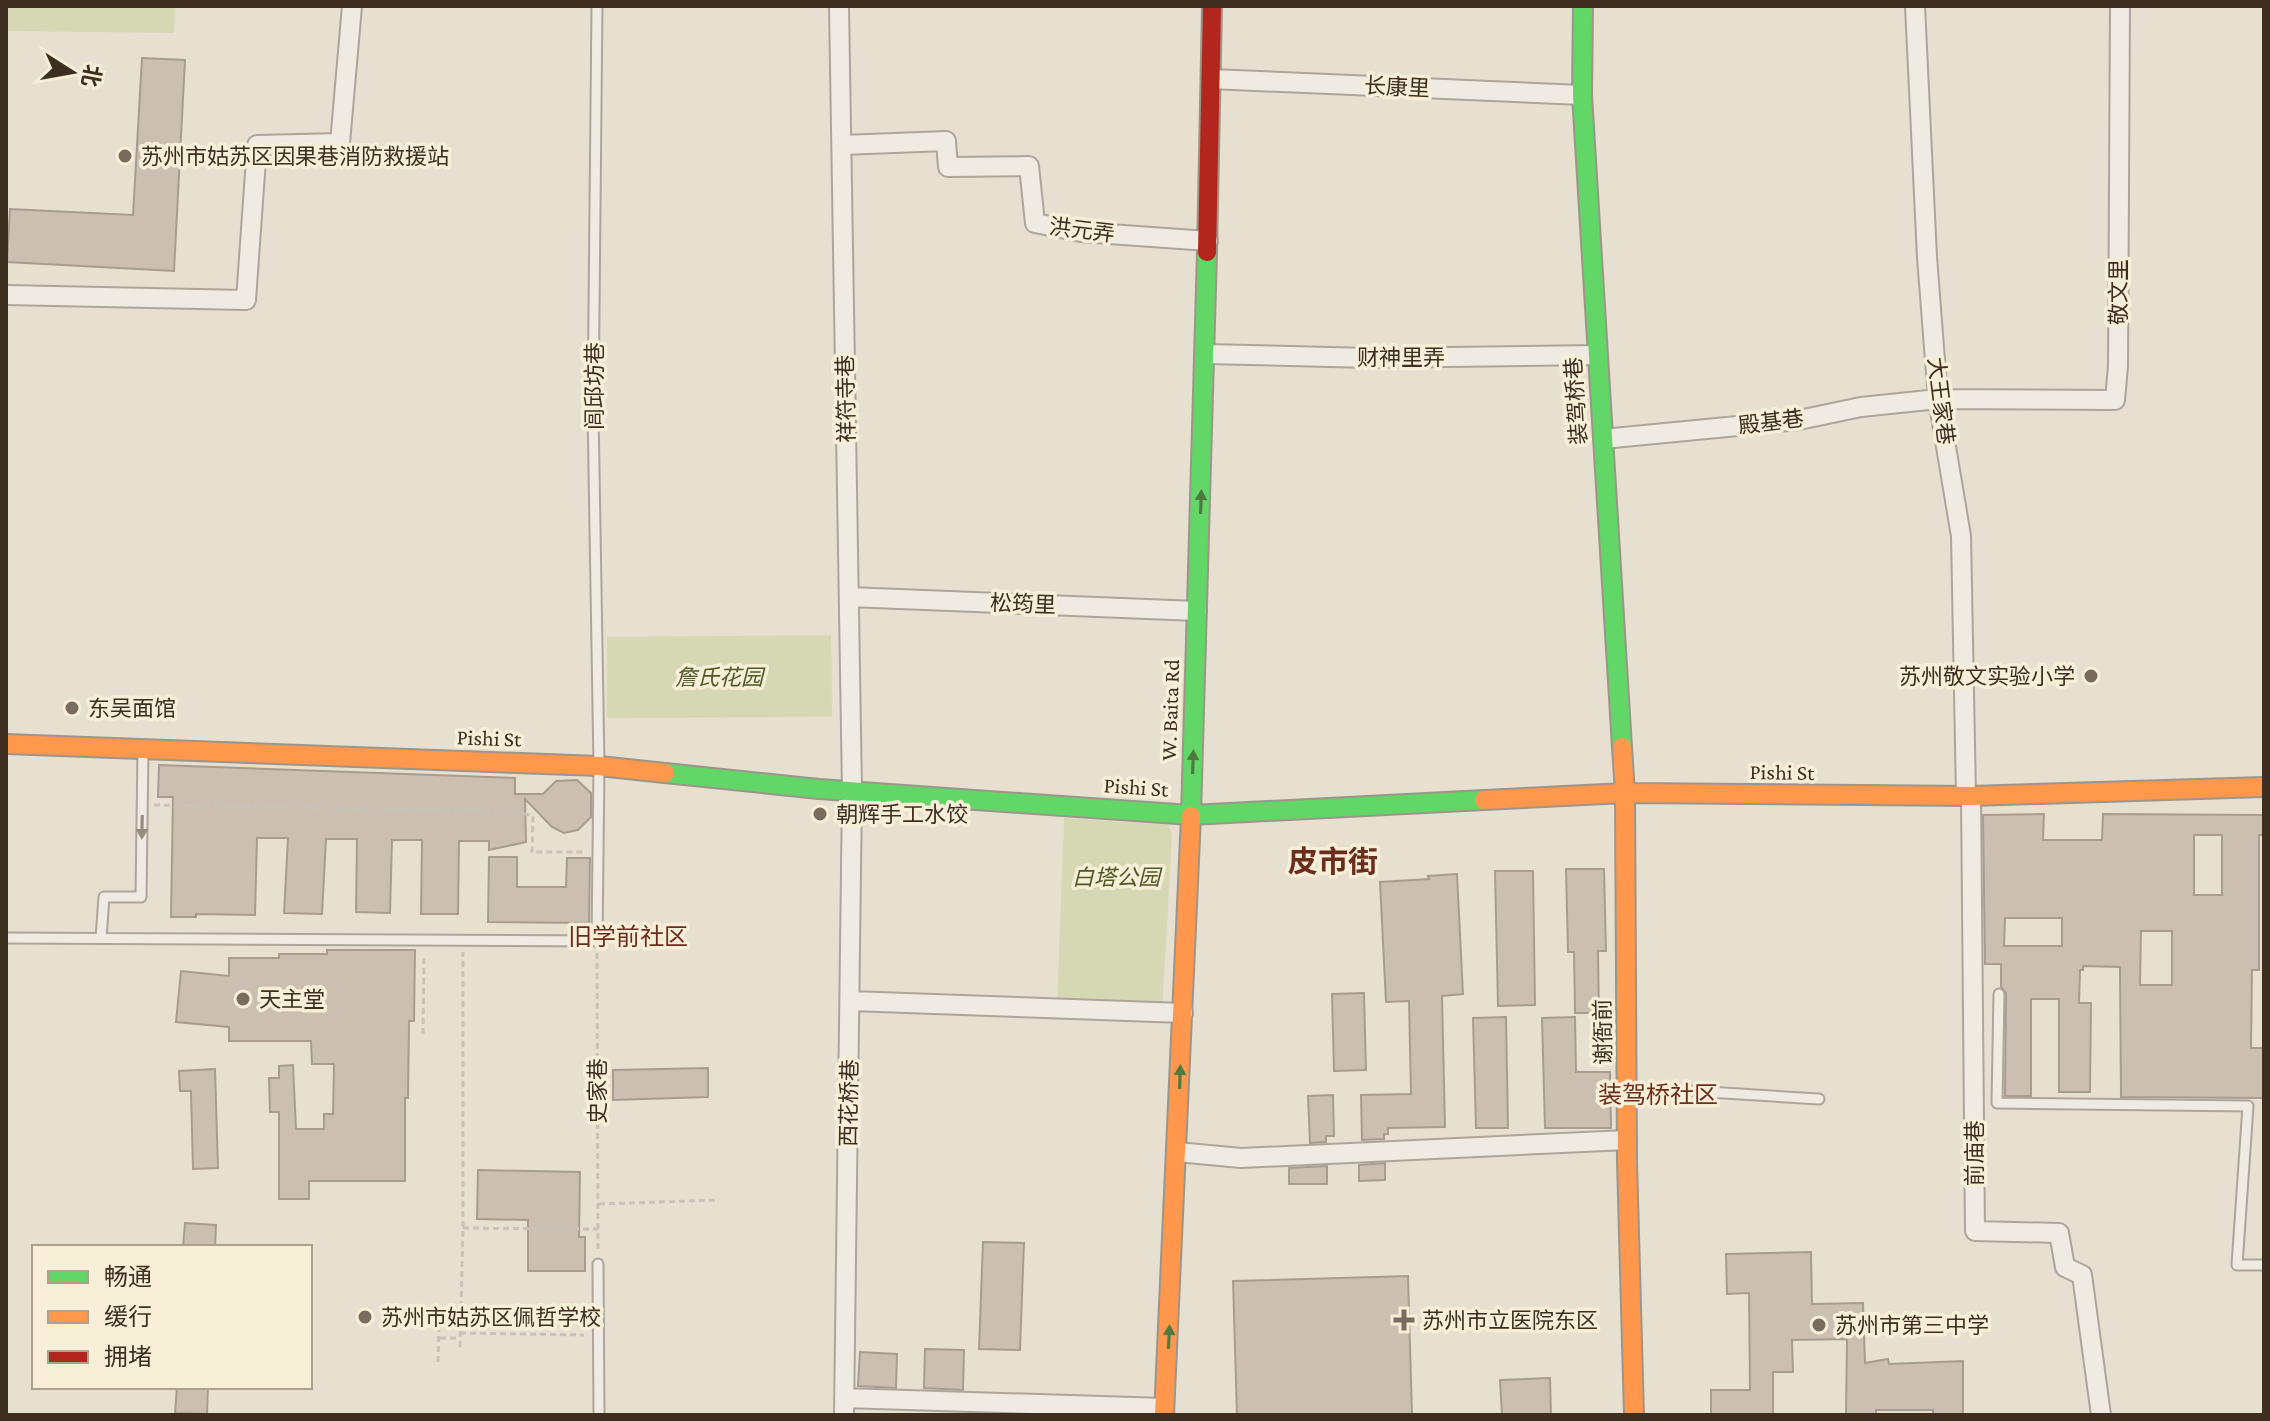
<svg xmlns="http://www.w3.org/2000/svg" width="2270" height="1421" font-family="'Crimson Pro','Noto Sans SC',serif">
	<rect width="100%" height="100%" fill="#e7e0d1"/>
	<path fill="#d6d7b3" d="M 6,6 L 175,6 L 174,33 L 6,31 Z
		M 831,635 L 832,717 L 607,718 L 607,637 Z
		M 1064,818 L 1168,825 L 1172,835 L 1162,1012 L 1057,1008 Z"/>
	<path fill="#cbbfb2" stroke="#a89c90" stroke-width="2" fill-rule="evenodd" d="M 142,58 L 185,60 L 174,271 L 7,262 L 10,209 L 133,215 Z
		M 159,765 L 515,778 L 515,794 L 543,794 L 556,781 L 577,780 L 591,793 L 591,817 L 578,830 L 564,833 L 552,827 L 525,799 L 526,842 L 489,850 L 489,841 L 459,841 L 458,914 L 421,914 L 422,840 L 392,840 L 390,913 L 356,912 L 357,839 L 326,839 L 322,914 L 284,913 L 288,838 L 257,838 L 255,915 L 196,914 L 196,917 L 171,917 L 173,797 L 158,797 Z
		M 2044,814 L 2043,840 L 2102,840 L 2103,814 L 2264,815 L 2264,835 L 2259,835 L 2259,970 L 2252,970 L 2251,1048 L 2264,1048 L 2264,1098 L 2121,1097 L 2120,967 L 2083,966 L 2083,970 L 2080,970 L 2079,1003 L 2091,1003 L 2090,1092 L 2059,1092 L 2059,999 L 2031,999 L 2031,1096 L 2005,1096 L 2006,993 L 2001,987 L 2001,964 L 1985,964 L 1983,815 ZM 2194,835 L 2222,835 L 2222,895 L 2194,895 ZM 2005,918 L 2062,918 L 2062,946 L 2004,946 ZM 2141,931 L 2172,931 L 2172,985 L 2140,985 Z
		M 489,857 L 517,857 L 517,887 L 566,887 L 567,858 L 590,858 L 589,923 L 488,922 Z
		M 1566,869 L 1604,869 L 1606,951 L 1598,951 L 1599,1013 L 1575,1013 L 1574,952 L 1568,952 Z
		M 1495,871 L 1533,871 L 1535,1005 L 1498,1006 Z
		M 1457,874 L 1463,994 L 1442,996 L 1445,1127 L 1388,1128 L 1388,1134 L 1384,1134 L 1384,1139 L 1362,1140 L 1361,1095 L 1411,1094 L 1409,1001 L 1386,1002 L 1380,882 L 1429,879 L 1428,876 Z
		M 327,950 L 415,950 L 414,1021 L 409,1021 L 408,1098 L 405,1098 L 405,1181 L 309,1181 L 309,1199 L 279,1199 L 279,1112 L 270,1112 L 269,1078 L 279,1078 L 279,1066 L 293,1065 L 296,1129 L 324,1129 L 324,1114 L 333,1114 L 334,1064 L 312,1064 L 311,1041 L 229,1041 L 229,1027 L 176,1022 L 181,971 L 229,976 L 229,958 L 279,958 L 279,954 L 327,954 Z
		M 1364,993 L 1366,1070 L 1334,1071 L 1332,994 Z
		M 1506,1017 L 1508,1128 L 1476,1128 L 1473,1018 Z
		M 1575,1017 L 1576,1072 L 1610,1072 L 1611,1128 L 1545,1128 L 1542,1018 Z
		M 708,1068 L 708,1097 L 613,1100 L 613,1070 Z
		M 215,1069 L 218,1168 L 193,1169 L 191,1091 L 180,1091 L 179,1071 Z
		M 1333,1095 L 1334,1136 L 1326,1136 L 1326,1142 L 1310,1143 L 1308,1096 Z
		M 1385,1163 L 1385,1180 L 1359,1181 L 1359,1165 Z
		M 1327,1166 L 1327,1184 L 1289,1184 L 1289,1168 Z
		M 478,1170 L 580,1172 L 579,1237 L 585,1237 L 585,1271 L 528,1271 L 528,1220 L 477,1219 Z
		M 185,1223 L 216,1225 L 215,1247 L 183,1247 Z
		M 983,1242 L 1024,1243 L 1020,1350 L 979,1349 Z
		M 1811,1252 L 1812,1304 L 1863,1303 L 1865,1363 L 1888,1359 L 1889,1364 L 1963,1361 L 1963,1415 L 1933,1415 L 1933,1410 L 1876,1410 L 1876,1415 L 1846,1415 L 1847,1339 L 1792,1340 L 1793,1372 L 1773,1372 L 1773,1415 L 1711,1415 L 1711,1390 L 1750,1390 L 1749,1293 L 1727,1294 L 1726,1254 Z
		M 1408,1276 L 1412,1415 L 1237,1415 L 1233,1281 Z
		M 925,1349 L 964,1350 L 963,1390 L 924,1388 Z
		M 860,1352 L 897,1354 L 896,1388 L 858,1386 Z
		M 1550,1378 L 1551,1415 L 1502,1415 L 1500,1380 Z
		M 177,1387 L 208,1387 L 207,1414 L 175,1413 Z"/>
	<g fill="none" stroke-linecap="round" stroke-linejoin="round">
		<defs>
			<path id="lane" d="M 6,938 L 597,941 L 599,766 L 593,410 L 597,6
				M 101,938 L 104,897 L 141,897 L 143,749
				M 1999,994 L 1997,1103 L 2248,1106 L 2237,1265 L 2264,1265
				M 1628,1087 L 1819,1099
				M 598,1264 L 599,1415"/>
			<path id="street" d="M 839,6 L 852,792 L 844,1415
				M 1915,6 L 1927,257 L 1938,399 L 1961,536 L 1966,796
				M 1211,79 L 1582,95
				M 842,145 L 946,141 L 948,167 L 1029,166 L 1035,223 L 1081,232 L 1208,241
				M 6,295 L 246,300 L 257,145 L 340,143 L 352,6
				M 1206,354 L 1370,358 L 1597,355
				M 1603,439 L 1799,420 L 1861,407 L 1938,399 L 2115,400 L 2118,366 L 2120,6
				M 849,597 L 1197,611
				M 1971,796 L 1975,1231 L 2059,1233 L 2065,1267 L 2082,1275 L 2101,1415
				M 851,1001 L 1183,1013
				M 1177,1152 L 1241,1158 L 1627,1140
				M 844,1398 L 1164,1408"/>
			<path id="fast" d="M 1583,6 L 1582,95 L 1622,747
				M 665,773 L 819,789 L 1191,815 L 1484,800
				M 1191,816 L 1207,252"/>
			<path id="slow" d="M 6,744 L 599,766 L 665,773
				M 1622,747 L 1625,793 L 1627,1161 L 1634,1415
				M 1484,800 L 1625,793 L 1971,796 L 2264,787
				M 1164,1415 L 1191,816"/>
			<path id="jam" d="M 1207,252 L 1212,6"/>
		</defs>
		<use href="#lane" stroke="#ada599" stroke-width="13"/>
		<use href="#street" stroke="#ada599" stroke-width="22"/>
		<use href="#fast" stroke="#9c958a" stroke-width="22"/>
		<use href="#slow" stroke="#9c958a" stroke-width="22"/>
		<use href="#jam" stroke="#9c958a" stroke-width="22"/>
		<path stroke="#c8c2b9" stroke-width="3" stroke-dasharray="6 4" stroke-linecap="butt" d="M 154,805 L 513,811 L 533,816 L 532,852 L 586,852
			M 597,953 L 598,1250
			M 423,1034 L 424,954
			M 599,1204 L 719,1200
			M 463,1228 L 598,1229
			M 460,1333 L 584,1335
			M 440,1338 L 460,1338
			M 460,1347 L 463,1228 L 463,952
			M 438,1362 L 439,1320"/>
		<use href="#lane" stroke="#efebe3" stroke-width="9"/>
		<use href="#street" stroke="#efebe3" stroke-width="18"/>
		<use href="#fast" stroke="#63d668" stroke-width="18"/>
		<use href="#slow" stroke="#ff974d" stroke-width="18"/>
		<use href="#jam" stroke="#b3261e" stroke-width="18"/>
	</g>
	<defs><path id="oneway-solid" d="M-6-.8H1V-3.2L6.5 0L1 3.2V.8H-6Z" transform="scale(2)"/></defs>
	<g fill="#4e7a40">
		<use href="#oneway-solid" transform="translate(1201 502) rotate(-88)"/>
		<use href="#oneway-solid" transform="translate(1193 762) rotate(-88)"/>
		<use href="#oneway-solid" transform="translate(1180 1077) rotate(-88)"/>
		<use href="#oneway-solid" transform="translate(1169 1337) rotate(-87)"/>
	</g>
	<use fill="#968c82" href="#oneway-solid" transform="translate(142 827) rotate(91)"/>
	<g fill="#786c5e" stroke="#f7eed8" stroke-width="3">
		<circle cx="125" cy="156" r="8"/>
		<circle cx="2091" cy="676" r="8"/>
		<circle cx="72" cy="708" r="8"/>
		<circle cx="820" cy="814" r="8"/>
		<circle cx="243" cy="999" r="8"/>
		<circle cx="365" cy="1317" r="8"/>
		<path d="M1400 1308h8v8h8v8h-8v8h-8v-8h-8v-8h8z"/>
		<circle cx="1819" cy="1325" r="8"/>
	</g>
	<g text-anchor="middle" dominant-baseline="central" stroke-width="7" stroke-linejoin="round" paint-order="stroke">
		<g font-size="22" fill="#3d2e20" stroke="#f7eed8">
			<text transform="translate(1397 87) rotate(3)">长康里</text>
			<text transform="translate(1082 230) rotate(7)">洪元弄</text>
			<text transform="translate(2118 292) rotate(-90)">敬文里</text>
			<text x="1401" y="357">财神里弄</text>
			<text transform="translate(594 386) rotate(-90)">闾邱坊巷</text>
			<text transform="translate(846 399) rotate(-91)">祥符寺巷</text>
			<text transform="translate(1576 401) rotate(-94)">装驾桥巷</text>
			<text transform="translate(1941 401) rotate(83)">大王家巷</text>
			<text transform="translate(1771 422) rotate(-7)">殿基巷</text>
			<text transform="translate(1023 604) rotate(2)">松筠里</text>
			<text transform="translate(1170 710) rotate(-88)">W. Baita Rd</text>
			<text transform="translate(489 738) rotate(2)">Pishi St</text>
			<text transform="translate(1782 772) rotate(1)">Pishi St</text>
			<text transform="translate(1136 787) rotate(4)">Pishi St</text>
			<text transform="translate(1603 1032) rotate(-91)">谢衙前</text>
			<text transform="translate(597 1091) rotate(-90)">史家巷</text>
			<text transform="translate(849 1103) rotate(-89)">西花桥巷</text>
			<text transform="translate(1974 1153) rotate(-90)">前庙巷</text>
		</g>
		<g font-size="22" fill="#3d2e20" stroke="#f7eed8" text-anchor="start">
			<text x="141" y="156">苏州市姑苏区因果巷消防救援站</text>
			<text x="2075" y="676" text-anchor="end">苏州敬文实验小学</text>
			<text x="88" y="708">东吴面馆</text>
			<text x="836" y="814">朝辉手工水饺</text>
			<text x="259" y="999">天主堂</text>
			<text x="381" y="1317">苏州市姑苏区佩哲学校</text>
			<text x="1422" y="1320">苏州市立医院东区</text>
			<text x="1835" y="1325">苏州市第三中学</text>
		</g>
		<g font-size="22" font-style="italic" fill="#4d5a26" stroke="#f7eed8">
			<text x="719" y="677">詹氏花园</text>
			<text x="1116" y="877">白塔公园</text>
		</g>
		<g font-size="24" fill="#6b2e1e" stroke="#f7eed8">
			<text x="628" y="936">旧学前社区</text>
			<text x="1658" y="1094">装驾桥社区</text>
		</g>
		<g font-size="30" font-weight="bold" fill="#6b2e1e" stroke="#f7eed8">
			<text x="1333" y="861">皮市街</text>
		</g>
	</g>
	<rect width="2270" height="1421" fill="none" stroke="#3d2e20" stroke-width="16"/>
	<rect x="32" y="1245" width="280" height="144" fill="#f7eed8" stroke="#ada18e" stroke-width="2"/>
	<rect x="48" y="1271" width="40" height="12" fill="#63d668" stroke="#ada18e" stroke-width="2"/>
	<text x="104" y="1285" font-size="24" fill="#3d2e20">畅通</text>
	<rect x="48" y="1311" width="40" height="12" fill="#ff974d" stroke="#ada18e" stroke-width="2"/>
	<text x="104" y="1325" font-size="24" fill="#3d2e20">缓行</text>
	<rect x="48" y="1351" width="40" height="12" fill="#b3261e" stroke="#ada18e" stroke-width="2"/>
	<text x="104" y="1365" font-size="24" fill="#3d2e20">拥堵</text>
	<g transform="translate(72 72) rotate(101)" stroke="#f7eed8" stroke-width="6" paint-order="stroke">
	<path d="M0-6L14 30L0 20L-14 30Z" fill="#3d2e20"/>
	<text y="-12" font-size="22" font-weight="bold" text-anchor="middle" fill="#3d2e20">北</text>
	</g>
</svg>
